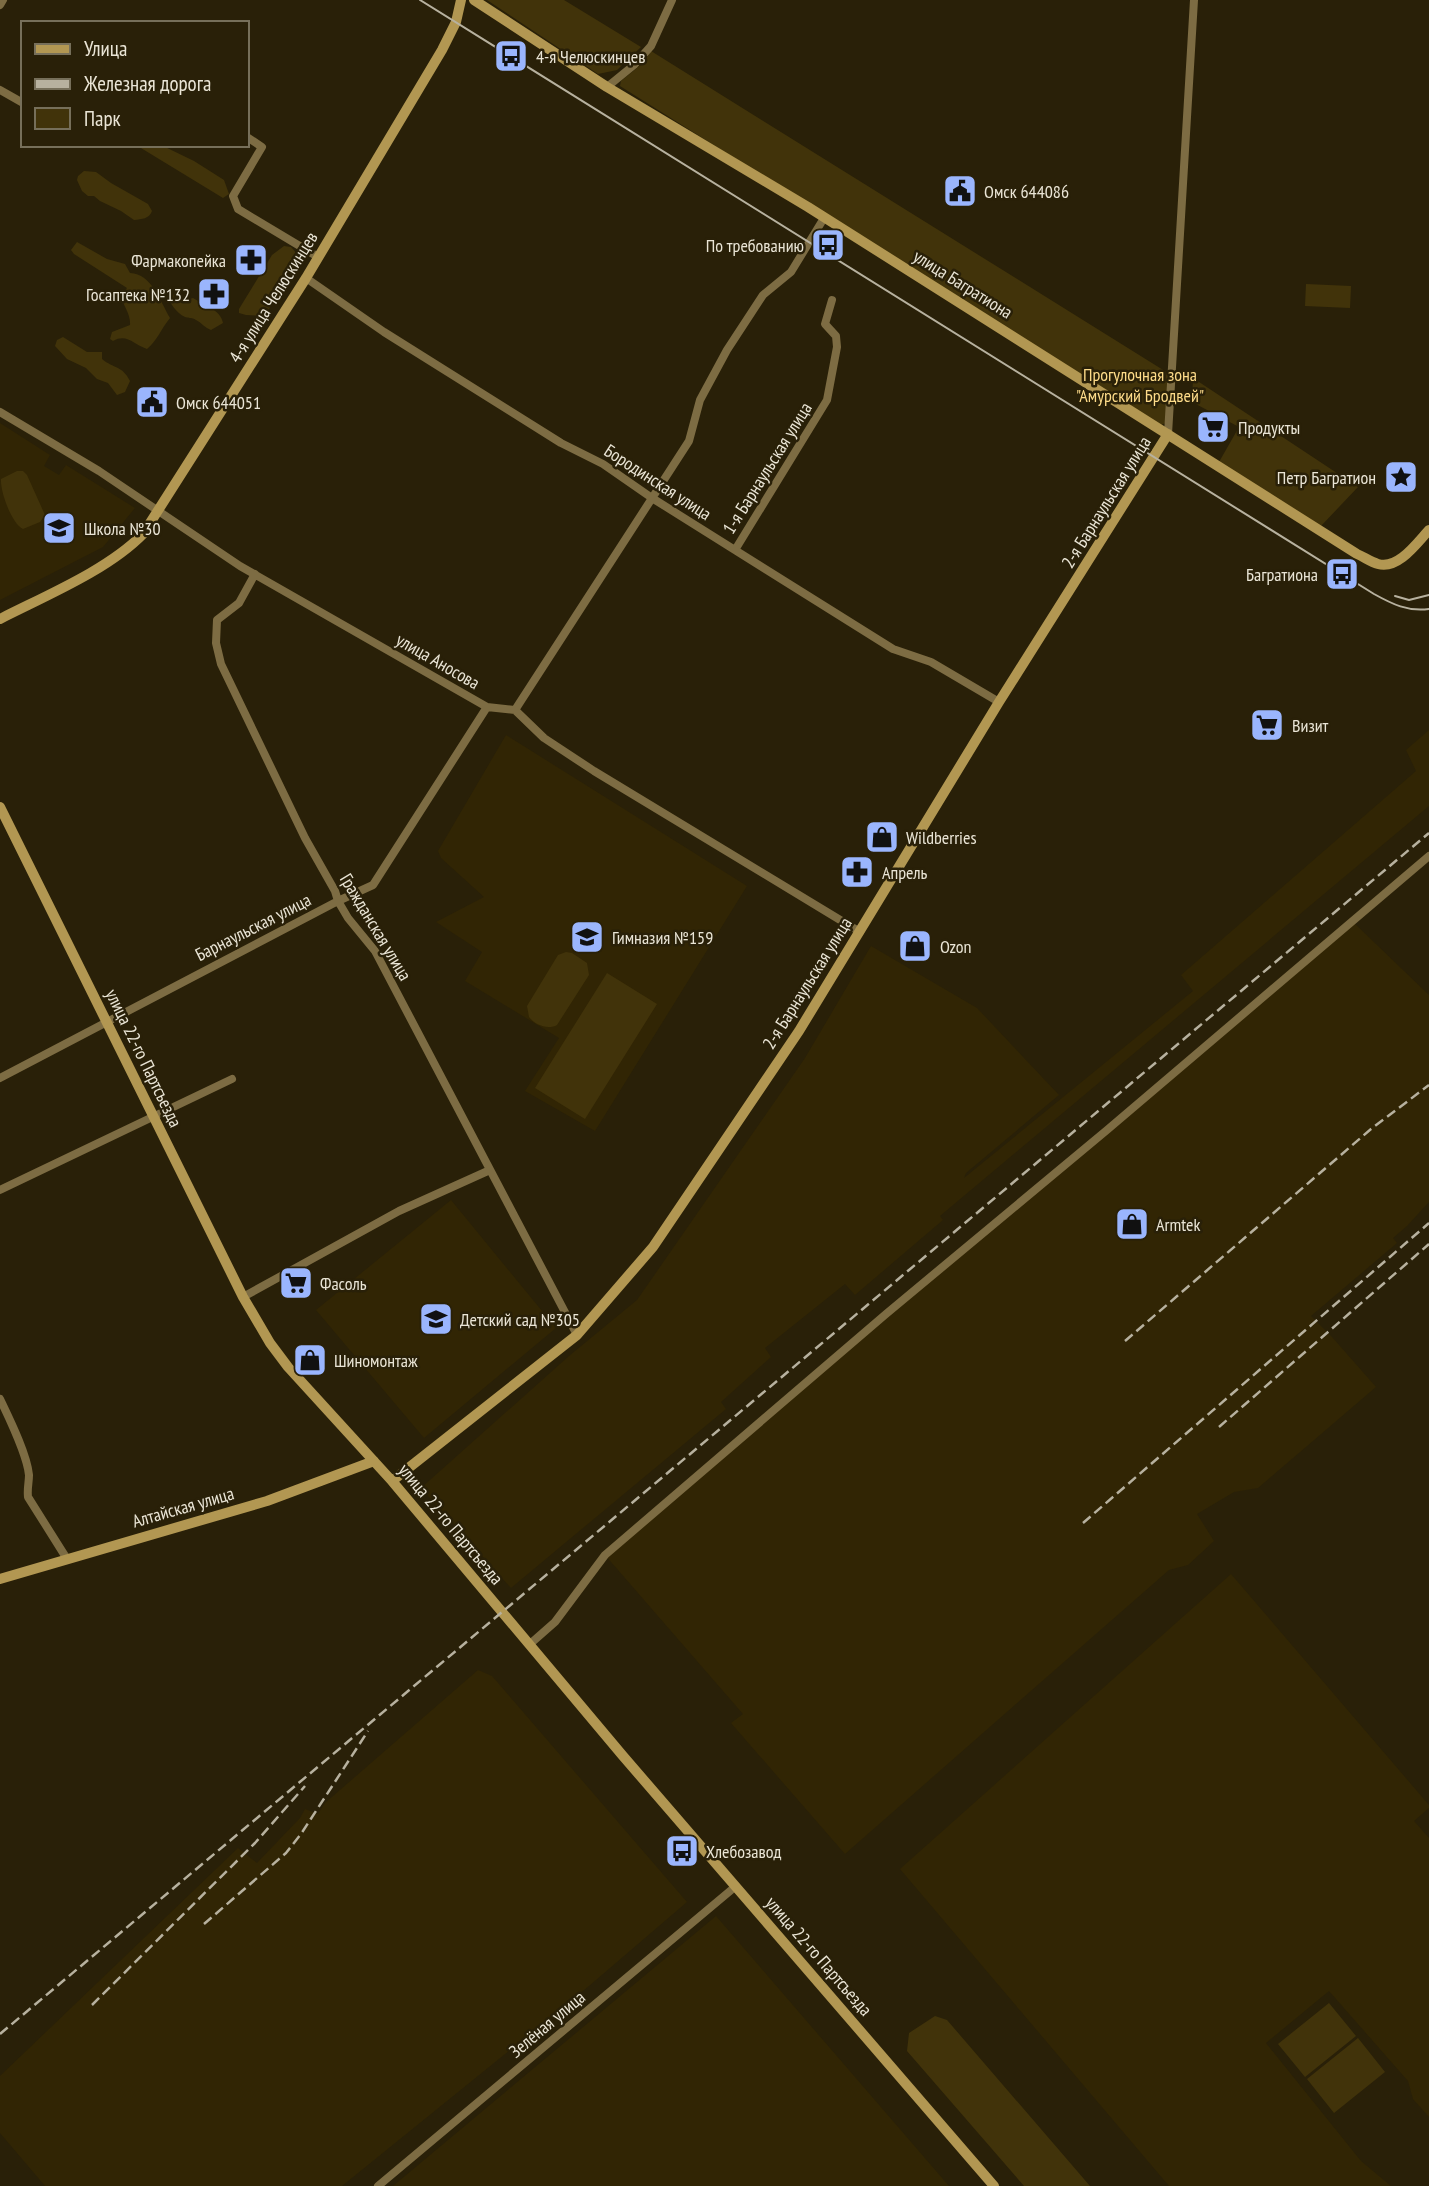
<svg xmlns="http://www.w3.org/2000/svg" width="1429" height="2186" font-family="'PT Sans Narrow',sans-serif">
	<rect width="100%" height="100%" fill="#292008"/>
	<path fill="#312504" d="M 0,423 L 50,455 L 44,466 L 59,475 L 66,465 L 135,508 L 103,547 L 0,600 Z
		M 1429,730 L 1429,806 L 940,1216 L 943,1220 L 855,1295 L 845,1284 L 765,1348 L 771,1357 L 721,1402 L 726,1409 L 511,1588 L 421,1488 L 569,1356 L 637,1300 L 805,1058 L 871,946 L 977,1008 L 1059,1095 L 966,1173 L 964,1178 L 1193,991 L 1181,975 L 1416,771 L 1406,750 Z
		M 506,735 L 747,886 L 595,1131 L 525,1091 L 559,1038 L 465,981 L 482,952 L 436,922 L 484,897 L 441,858 L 438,851 Z
		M 1352,921 L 1429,995 L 1429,1202 L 1407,1226 L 1393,1238 L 1397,1243 L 1311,1316 L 1332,1337 L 1376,1387 L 1258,1488 L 1234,1492 L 1197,1514 L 1214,1541 L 1188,1565 L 1169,1570 L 845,1854 L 731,1723 L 743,1714 L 605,1555 Z
		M 451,1200 L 556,1328 L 424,1438 L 316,1310 Z
		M 1231,1574 L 1429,1805 L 1429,1808 L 1414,1821 L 1429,1838 L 1429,2117 L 1413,2099 L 1408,2081 L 1329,1991 L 1266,2043 L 1361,2161 L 1391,2186 L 1169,2186 L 900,1869 Z
		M 478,1670 L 492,1676 L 687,1902 L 589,1986 L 342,2186 L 45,2186 L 0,2133 L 0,2076 L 238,1848 L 257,1863 L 300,1818 L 305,1809 L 318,1814 L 325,1803 Z
		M 716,1916 L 949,2186 L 393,2186 L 503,2094 Z"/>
	<path fill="#41330a" d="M 487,0 L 564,0 L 641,47 L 617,70 L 598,74 Z
		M 651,51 L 1176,378 L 1173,400 L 1166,423 L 1161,425 L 1156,424 L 620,86 L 621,81 L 643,63 Z
		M 136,145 L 161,145 L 194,161 L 224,180 L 229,194 L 223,198 Z
		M 84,171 L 96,172 L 111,183 L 148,204 L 152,211 C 149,219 142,219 134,220 L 121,211 L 100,201 L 94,196 L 88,196 L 82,191 L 77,180 L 78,176 Z
		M 77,242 L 107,259 L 125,264 L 130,273 C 152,274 160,301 170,318 C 161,329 157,341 147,349 C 134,345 127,333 113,341 L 110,339 L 112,332 L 130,325 C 131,314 123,306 121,296 L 127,288 L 74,254 L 71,250 Z
		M 284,246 L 291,247 L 298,255 L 294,266 L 265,316 L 246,315 L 239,313 L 239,309 L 272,255 Z
		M 1306,284 L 1351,286 L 1350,308 L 1305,306 Z
		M 170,292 L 183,301 L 193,298 C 204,305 221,310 223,323 L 211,330 C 205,328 202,323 196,320 C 191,317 191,319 185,317 C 176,313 169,302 167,294 Z
		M 63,337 L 87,352 L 102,352 L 102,359 C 114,369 122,365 130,381 L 125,392 L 117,395 L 108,383 L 97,379 L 86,368 L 67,359 L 55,346 L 57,340 Z
		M 1193,378 L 1358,487 L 1321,526 L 1219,462 L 1239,427 L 1192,402 Z
		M 17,471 L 23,471 L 27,475 L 45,515 L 40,522 L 23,529 C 12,524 0,492 1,479 Z
		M 566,952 L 572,953 L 587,963 L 589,975 L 557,1025 C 548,1030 535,1025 529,1017 L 527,1006 L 558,955 Z
		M 607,973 L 657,1004 L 585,1119 L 535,1088 Z
		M 1329,2003 L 1356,2036 L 1305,2077 L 1278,2044 Z
		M 935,2016 L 947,2020 L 1090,2186 L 1024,2186 L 907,2051 L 909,2033 Z
		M 1358,2038 L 1385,2072 L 1334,2113 L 1307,2079 Z"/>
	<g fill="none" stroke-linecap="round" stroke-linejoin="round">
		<path stroke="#7d6c43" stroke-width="8" d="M 0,5 L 3,0
			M 607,87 L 634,65 L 651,46 L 672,0
			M 0,90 L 23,103
			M 247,137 L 262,147 L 233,196 L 238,209 L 318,257
			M 306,278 L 384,332 L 561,443 L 603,464 L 652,498 L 893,649 L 931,662 L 999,702
			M 0,412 L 99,471 L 240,566 L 487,707 L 515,710 L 544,738 L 594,771 L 860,932
			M 1168,434 L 1194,0
			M 735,550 L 827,400 L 837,347 L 836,336 L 825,324 L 832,300
			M 255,574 L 239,603 L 217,620 L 216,643 L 221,664 L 305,838 L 335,891 L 338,901 L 348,918 L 375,951 L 577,1335
			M 515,710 L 689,441 L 700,400 L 727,350 L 763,295 L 791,272 L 824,218
			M 0,1078 L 338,901 L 373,885 L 487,707
			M 0,1190 L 232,1079
			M 243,1297 L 399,1211 L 490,1170
			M 0,1399 C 9,1418 27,1454 29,1475 C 29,1482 27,1489 28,1497 L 67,1559
			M 530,1644 L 555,1622 L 605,1555 L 886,1314 L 1107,1130 L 1429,856
			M 378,2186 L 736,1886"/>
		<path stroke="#b29752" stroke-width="10" d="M 474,0 L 607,87 L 808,207 L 1357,554 C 1364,557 1371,562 1378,564 C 1398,570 1417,543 1429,530
			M 0,619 C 45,596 108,570 143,534 L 306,278 L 442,50 L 456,22 L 461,0
			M 0,807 L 243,1297 L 270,1343 L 288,1367 L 392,1481 L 623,1756 L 994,2186
			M 392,1481 L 577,1335 L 653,1247 L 799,1031 L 999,702 L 1168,434
			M 0,1579 L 267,1501 L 374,1461"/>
		<path stroke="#b7b19f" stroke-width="2" d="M 420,0 L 1374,594 C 1392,604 1408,612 1429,609
			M 1395,596 L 1409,600 L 1429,595"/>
		<path stroke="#b7b19f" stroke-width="2.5" stroke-dasharray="10 5" stroke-linecap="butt" d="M 1125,1341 L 1371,1129 L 1429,1085
			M 1219,1427 L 1429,1244
			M 1083,1523 L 1429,1223
			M 204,1924 L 286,1853 L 301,1834 L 368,1731
			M 92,2005 L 255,1843 L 305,1786
			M 0,2034 L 1429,833"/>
	</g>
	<defs>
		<symbol id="bus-square" viewBox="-11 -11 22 22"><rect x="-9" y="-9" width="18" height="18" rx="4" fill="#9ab5fd" stroke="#292008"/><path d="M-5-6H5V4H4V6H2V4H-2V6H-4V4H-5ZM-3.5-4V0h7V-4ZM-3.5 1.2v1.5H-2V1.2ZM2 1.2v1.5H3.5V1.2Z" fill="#111"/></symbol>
		<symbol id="civic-square" viewBox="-11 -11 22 22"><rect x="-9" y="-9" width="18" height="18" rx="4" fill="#9ab5fd" stroke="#292008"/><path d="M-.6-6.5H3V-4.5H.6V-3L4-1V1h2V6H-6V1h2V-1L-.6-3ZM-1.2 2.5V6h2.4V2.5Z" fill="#111"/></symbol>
		<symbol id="pharmacy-square" viewBox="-11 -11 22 22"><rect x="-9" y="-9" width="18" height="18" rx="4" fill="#9ab5fd" stroke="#292008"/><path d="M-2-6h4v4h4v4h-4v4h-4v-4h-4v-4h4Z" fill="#111"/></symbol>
		<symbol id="supermarket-square" viewBox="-11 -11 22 22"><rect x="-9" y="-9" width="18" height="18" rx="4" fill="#9ab5fd" stroke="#292008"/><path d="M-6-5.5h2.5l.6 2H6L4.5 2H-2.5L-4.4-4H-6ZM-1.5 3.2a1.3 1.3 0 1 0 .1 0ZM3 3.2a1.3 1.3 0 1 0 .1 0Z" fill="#111"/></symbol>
		<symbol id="sight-square" viewBox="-11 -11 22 22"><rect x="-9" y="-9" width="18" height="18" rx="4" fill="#9ab5fd" stroke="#292008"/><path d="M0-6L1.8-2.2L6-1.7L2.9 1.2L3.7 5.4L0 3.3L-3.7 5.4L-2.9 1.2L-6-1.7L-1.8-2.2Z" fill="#111"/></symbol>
		<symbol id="school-square" viewBox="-11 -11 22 22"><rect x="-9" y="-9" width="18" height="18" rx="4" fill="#9ab5fd" stroke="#292008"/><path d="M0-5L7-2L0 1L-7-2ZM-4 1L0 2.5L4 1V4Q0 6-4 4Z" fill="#111"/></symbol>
		<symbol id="shop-square" viewBox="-11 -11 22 22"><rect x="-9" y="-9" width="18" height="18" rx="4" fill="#9ab5fd" stroke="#292008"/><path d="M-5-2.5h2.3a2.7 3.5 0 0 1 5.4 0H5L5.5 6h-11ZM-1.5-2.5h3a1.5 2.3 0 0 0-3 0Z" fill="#111"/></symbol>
	</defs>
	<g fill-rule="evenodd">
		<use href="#bus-square" x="492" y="37" width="38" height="38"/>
		<use href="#civic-square" x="941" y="172" width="38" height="38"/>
		<use href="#bus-square" x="809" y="226" width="38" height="38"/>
		<use href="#pharmacy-square" x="232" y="241" width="38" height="38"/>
		<use href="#pharmacy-square" x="195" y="275" width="38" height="38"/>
		<use href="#civic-square" x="133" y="383" width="38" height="38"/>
		<use href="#supermarket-square" x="1194" y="408" width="38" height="38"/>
		<use href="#sight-square" x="1382" y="458" width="38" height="38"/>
		<use href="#school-square" x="40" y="509" width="38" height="38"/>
		<use href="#bus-square" x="1323" y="555" width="38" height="38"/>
		<use href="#supermarket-square" x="1248" y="706" width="38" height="38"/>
		<use href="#shop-square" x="863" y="818" width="38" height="38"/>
		<use href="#pharmacy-square" x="838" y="853" width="38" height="38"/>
		<use href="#school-square" x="568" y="918" width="38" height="38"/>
		<use href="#shop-square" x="896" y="927" width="38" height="38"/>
		<use href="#shop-square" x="1113" y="1205" width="38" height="38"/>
		<use href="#supermarket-square" x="277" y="1264" width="38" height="38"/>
		<use href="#school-square" x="417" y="1300" width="38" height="38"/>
		<use href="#shop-square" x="291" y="1341" width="38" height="38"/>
		<use href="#bus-square" x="663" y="1832" width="38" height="38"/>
	</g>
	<g text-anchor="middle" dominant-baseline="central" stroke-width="5" stroke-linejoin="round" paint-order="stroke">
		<g font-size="18" fill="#eae5d6" stroke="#292008" text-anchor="start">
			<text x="536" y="56">4-я Челюскинцев</text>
			<text x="984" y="191">Омск 644086</text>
			<text x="804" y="245" text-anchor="end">По требованию</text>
			<text x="226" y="260" text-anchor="end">Фармакопейка</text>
			<text x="190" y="294" text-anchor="end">Госаптека №132</text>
			<text x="176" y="402">Омск 644051</text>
			<text x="1238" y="427">Продукты</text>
			<text x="1376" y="477" text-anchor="end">Петр Багратион</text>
			<text x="84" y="528">Школа №30</text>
			<text x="1318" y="574" text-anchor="end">Багратиона</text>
			<text x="1292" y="725">Визит</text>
			<text x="906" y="837">Wildberries</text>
			<text x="882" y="872">Апрель</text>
			<text x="612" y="937">Гимназия №159</text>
			<text x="940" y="946">Ozon</text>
			<text x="1156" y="1224">Armtek</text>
			<text x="320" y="1283">Фасоль</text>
			<text x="460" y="1319">Детский сад №305</text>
			<text x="334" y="1360">Шиномонтаж</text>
			<text x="706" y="1851">Хлебозавод</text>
		</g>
		<g font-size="18" fill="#eae5d6" stroke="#292008">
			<text transform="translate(963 284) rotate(32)">улица Багратиона</text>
			<text transform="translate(273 297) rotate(-58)">4-я улица Челюскинцев</text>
			<text transform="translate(767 468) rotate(-58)">1-я Барнаульская улица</text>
			<text transform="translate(658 482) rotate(33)">Бородинская улица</text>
			<text transform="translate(1106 502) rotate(-58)">2-я Барнаульская улица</text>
			<text transform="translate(438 661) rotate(30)">улица Аносова</text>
			<text transform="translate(253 927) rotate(-27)">Барнаульская улица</text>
			<text transform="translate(376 927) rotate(59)">Гражданская улица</text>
			<text transform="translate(807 983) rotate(-58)">2-я Барнаульская улица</text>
			<text transform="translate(144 1058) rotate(64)">улица 22-го Партсъезда</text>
			<text transform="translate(183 1507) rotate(-16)">Алтайская улица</text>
			<text transform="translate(451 1524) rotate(50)">улица 22-го Партсъезда</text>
			<text transform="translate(819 1956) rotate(49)">улица 22-го Партсъезда</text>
			<text transform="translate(547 2024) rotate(-40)">Зелёная улица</text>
		</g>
		<g font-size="18" fill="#fedc8a" stroke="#292008">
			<text x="1140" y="374">Прогулочная зона<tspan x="1140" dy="21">"Амурский Бродвей"</tspan></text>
		</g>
	</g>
	<rect x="21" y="21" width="228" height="126" fill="#292008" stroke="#766f5a" stroke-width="2"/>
	<rect x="35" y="44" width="35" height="10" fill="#b29752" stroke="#766f5a" stroke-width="2"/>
	<text x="84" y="56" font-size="21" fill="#eae5d6">Улица</text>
	<rect x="35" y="79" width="35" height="10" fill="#b7b19f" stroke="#766f5a" stroke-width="2"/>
	<text x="84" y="91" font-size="21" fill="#eae5d6">Железная дорога</text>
	<rect x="35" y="108" width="35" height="21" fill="#41330a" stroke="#766f5a" stroke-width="2"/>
	<text x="84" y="126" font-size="21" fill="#eae5d6">Парк</text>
</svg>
